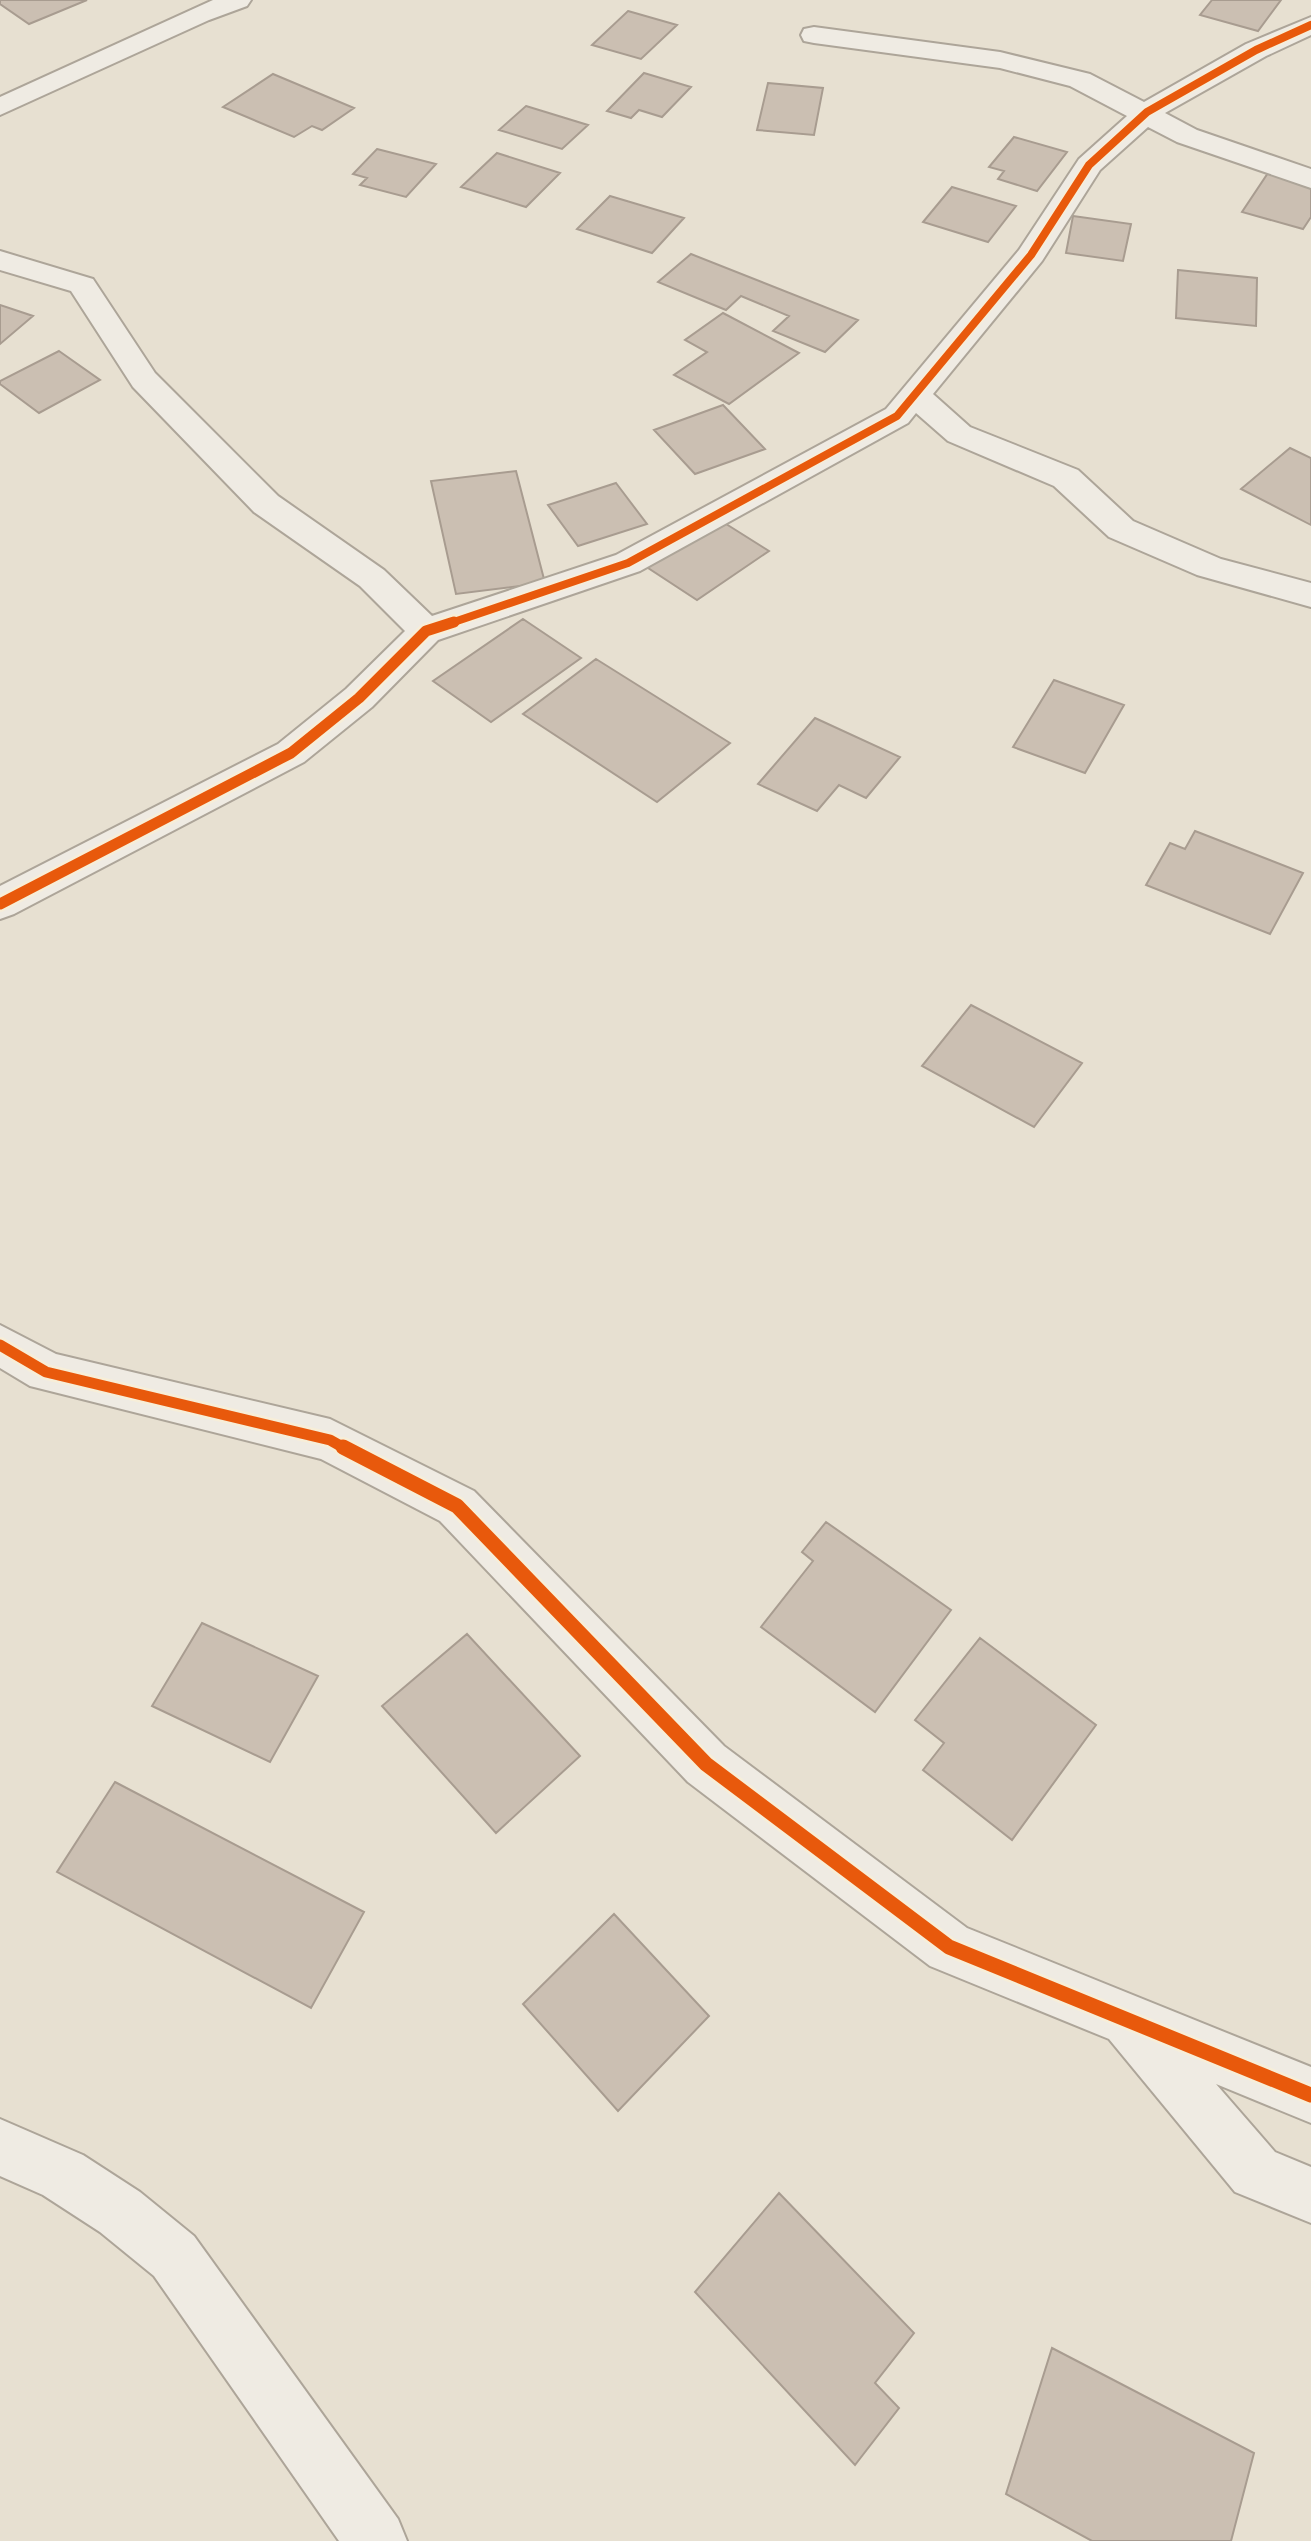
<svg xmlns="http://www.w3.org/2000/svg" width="1311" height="2541" font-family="Merriweather,serif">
	<rect width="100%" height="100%" fill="#e7e0d1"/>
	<path fill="#cbbfb2" stroke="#a89c90" stroke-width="2" d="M 0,0 L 87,0 L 29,24 L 0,4 Z
		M 1212,0 L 1281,0 L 1258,31 L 1200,15 Z
		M 628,11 L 677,25 L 641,59 L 592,45 Z
		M 644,73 L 691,87 L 662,117 L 639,110 L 631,118 L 607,111 Z
		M 273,74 L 354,108 L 322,130 L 312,126 L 294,137 L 223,107 Z
		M 768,83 L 823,88 L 814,135 L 757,130 Z
		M 526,106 L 588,125 L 562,149 L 499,130 Z
		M 1014,137 L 1067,152 L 1037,191 L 998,179 L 1004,171 L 989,167 Z
		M 377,149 L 436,164 L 406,197 L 360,185 L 367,178 L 353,174 Z
		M 497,153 L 560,173 L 526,207 L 461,187 Z
		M 1268,173 L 1311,185 L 1311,217 L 1303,229 L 1242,212 Z
		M 952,187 L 1016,206 L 988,242 L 923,222 Z
		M 610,196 L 684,218 L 652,253 L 577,229 Z
		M 1073,216 L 1131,224 L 1123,261 L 1066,253 Z
		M 691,254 L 858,320 L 825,352 L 773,331 L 789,316 L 741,296 L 726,310 L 658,282 Z
		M 1178,270 L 1257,278 L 1256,326 L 1176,318 Z
		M 0,305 L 33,316 L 0,344 Z
		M 723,313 L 799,353 L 729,404 L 674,375 L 707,352 L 685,340 Z
		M 59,351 L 100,380 L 39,413 L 0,384 L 0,381 Z
		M 723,405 L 765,449 L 695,474 L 654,430 Z
		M 1290,448 L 1311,458 L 1311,525 L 1241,489 Z
		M 516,471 L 545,583 L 456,594 L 431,481 Z
		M 616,483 L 647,524 L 578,546 L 548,505 Z
		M 715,517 L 769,551 L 697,600 L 642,564 Z
		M 523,619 L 581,658 L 491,722 L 433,681 Z
		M 596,659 L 730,743 L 657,802 L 523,714 Z
		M 1054,680 L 1124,705 L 1085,773 L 1013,747 Z
		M 815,718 L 900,757 L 866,798 L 839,785 L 817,811 L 758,784 Z
		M 1195,831 L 1303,873 L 1270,934 L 1146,885 L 1170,843 L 1185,849 Z
		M 971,1005 L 1082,1063 L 1034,1127 L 922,1066 Z
		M 826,1522 L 951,1610 L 875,1712 L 761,1627 L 813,1561 L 802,1552 Z
		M 202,1623 L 318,1676 L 270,1762 L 152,1706 Z
		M 467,1634 L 580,1756 L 496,1833 L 382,1706 Z
		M 980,1638 L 1096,1725 L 1012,1840 L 923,1770 L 944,1743 L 915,1720 Z
		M 115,1782 L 364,1912 L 311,2008 L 57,1872 Z
		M 614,1914 L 709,2016 L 618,2111 L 523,2004 Z
		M 779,2193 L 914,2333 L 875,2383 L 899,2408 L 855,2465 L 695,2292 Z
		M 1052,2348 L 1254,2453 L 1231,2541 L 1092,2541 L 1006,2494 Z"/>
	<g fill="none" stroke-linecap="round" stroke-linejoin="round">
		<defs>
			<path id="minor" d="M 213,0 L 251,0 L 247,6 L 209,20 L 0,115 L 0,97 Z
				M 1311,17 L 1311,35 L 1266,56 L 1165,113 L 1197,130 L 1311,169 L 1311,188 L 1177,142 L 1148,127 L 1100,170 L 1042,261 L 933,394 L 970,427 L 1078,470 L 1133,521 L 1221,559 L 1311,583 L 1311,607 L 1197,575 L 1109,537 L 1054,486 L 948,441 L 916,413 L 908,423 L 640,571 L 438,640 L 372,707 L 304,762 L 14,914 L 0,919 L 0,886 L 278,744 L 346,689 L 405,631 L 360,586 L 254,512 L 133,387 L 71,291 L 0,270 L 0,251 L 93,279 L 155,373 L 278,496 L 384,570 L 432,616 L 616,555 L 886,409 L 1019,250 L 1079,159 L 1127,116 L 1070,86 L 1000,68 L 814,43 L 804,41 L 801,35 L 804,29 L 814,27 L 1000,52 L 1090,74 L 1144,102 L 1246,44 Z
				M 0,1325 L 56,1354 L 330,1419 L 474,1491 L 724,1746 L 967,1928 L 1311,2067 L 1311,2123 L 1216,2084 L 1275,2152 L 1311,2167 L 1311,2223 L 1235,2192 L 1109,2039 L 930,1966 L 688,1782 L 440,1521 L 321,1459 L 30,1386 L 0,1368 Z
				M 0,2119 L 83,2155 L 140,2192 L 194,2236 L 398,2519 L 407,2541 L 339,2541 L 154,2276 L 100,2232 L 43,2195 L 0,2176 Z"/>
		</defs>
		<use href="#minor" stroke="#ada599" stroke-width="4"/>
		<use href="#minor" fill="#efebe3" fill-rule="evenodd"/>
		<defs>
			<path id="cycleway-far2" d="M 448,624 L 628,563 L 897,416 L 1031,255 L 1089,165 L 1147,112 L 1256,50 L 1311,25"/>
			<path id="cycleway-far1" d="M 0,904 L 291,753 L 359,698 L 426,631 L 454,622
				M 0,1345 L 46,1372 L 330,1440 L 346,1449"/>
			<path id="cycleway" d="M 343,1447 L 457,1506 L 706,1764 L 949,1947 L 1311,2095"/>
		</defs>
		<use href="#cycleway-far2" stroke="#f7eed8" stroke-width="11"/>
		<use href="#cycleway-far1" stroke="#f7eed8" stroke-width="16"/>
		<use href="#cycleway" stroke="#f7eed8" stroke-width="20"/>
		<use href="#cycleway-far2" stroke="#e8590c" stroke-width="8"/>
		<use href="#cycleway-far1" stroke="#e8590c" stroke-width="11"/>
		<use href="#cycleway" stroke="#e8590c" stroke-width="15"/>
	</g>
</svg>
